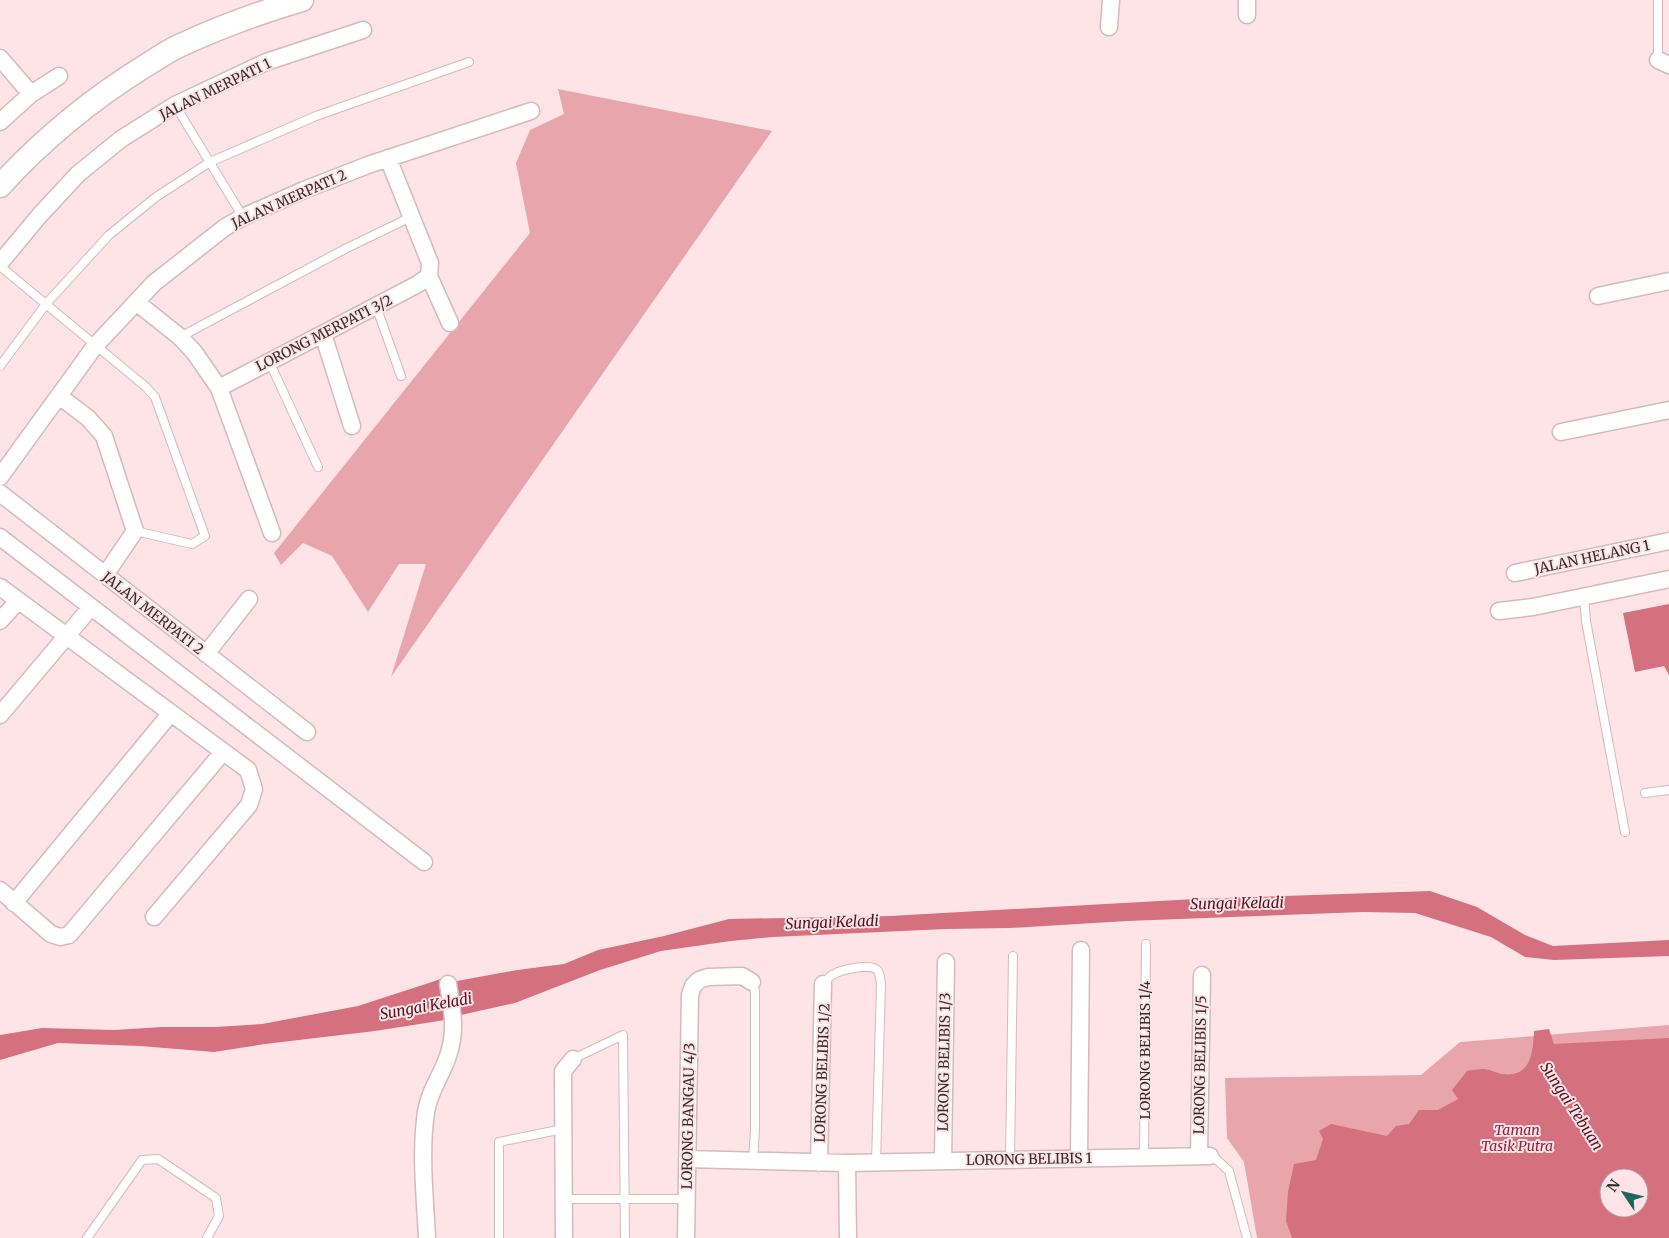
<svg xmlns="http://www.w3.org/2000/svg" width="1669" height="1238" font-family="Merriweather,serif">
	<rect width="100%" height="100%" fill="#fee4e6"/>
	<path fill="#e8a5ac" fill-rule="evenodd" d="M 558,89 L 772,131 L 391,677 L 426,564 L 399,564 L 368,612 L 332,556 L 303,543 L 281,565 L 274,553 L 530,233 L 516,163 L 530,130 L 564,114 Z
		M 1669,1025 L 1669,1238 L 1257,1238 L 1244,1162 L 1227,1138 L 1225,1078 L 1421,1075 L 1460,1042 ZM 1609,1178 L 1639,1178 L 1639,1208 L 1609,1208 Z"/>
	<path fill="#d5707f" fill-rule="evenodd" d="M 1669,604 L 1669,675 L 1664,666 L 1635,672 L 1623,613 Z
		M 1430,891 L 1477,907 L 1525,935 L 1553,946 L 1669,940 L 1669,956 L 1554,960 L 1525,957 L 1491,937 L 1415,913 L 1363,912 L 1127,921 L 1010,928 L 945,929 L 773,937 L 731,941 L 661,951 L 600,970 L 515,1003 L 461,1015 L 457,981 L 517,970 L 564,964 L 598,950 L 664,936 L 729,919 L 890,916 L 1195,899 Z
		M 441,979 L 445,1020 L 375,1031 L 265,1044 L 214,1052 L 140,1046 L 58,1043 L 0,1060 L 0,1035 L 42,1028 L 114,1030 L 162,1027 L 215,1027 L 262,1024 L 358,1006 Z
		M 1549,1029 L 1554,1044 L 1669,1038 L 1669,1238 L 1292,1238 L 1286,1221 L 1288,1192 L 1294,1164 L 1316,1160 L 1323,1139 L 1319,1131 L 1331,1124 L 1387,1136 L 1396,1126 L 1409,1124 L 1419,1110 L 1438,1110 L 1458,1099 L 1452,1090 L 1467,1071 C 1472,1070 1478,1069 1483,1069 C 1490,1069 1496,1073 1502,1074 C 1531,1078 1533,1053 1534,1031 ZM 1609,1178 L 1639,1178 L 1639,1208 L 1609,1208 Z"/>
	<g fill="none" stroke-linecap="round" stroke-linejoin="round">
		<defs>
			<path id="lane" d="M 1658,0 L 1658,60
				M 175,105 L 243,217
				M 0,266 L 146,387 L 155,397 L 205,536 L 192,544 L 135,531
				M 376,306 L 401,376
				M 180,337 L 345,249 L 411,217
				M 269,361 L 318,467
				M 0,366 L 46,304 L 109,235 L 156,197 L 210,162 L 316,116 L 469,62
				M 1584,596 L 1586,621 L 1625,832
				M 1645,793 L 1669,790
				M 752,982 L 755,991 L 755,1130 L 753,1161
				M 823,984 C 826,981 828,978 832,975 C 840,970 872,962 878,971 C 880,974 880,980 881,983 L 876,1163
				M 573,1059 L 623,1035 L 625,1238
				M 1144,1156 L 1146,944
				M 1210,1156 L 1216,1159 L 1229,1171 L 1247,1238
				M 1010,1159 L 1013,956
				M 564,1199 L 687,1199
				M 87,1238 L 142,1160 L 158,1159 L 216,1198 L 219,1216 L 207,1238
				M 499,1238 L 499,1142 L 563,1129"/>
			<path id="street" d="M 1247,15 L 1247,0
				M 1109,27 L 1111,0
				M 0,58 L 31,94
				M 1658,60 L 1669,65
				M 0,122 L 31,94 L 59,76
				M 388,158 L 430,263 L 429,276 L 450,323
				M 0,263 L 39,216 L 78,174 L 121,139 L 175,105 L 266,62 L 363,30
				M 1598,296 L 1669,281
				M 136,302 L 180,337 L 194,352 L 219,388 L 272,533
				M 323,334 L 352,426
				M 219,388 L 418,284 L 429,276
				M 59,396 L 88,418 L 104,436 L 135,531 L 105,575
				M 1561,432 L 1669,410
				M 0,477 L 95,346 L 154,283 L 224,228 L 243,217 L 304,190 L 368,165 L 531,111
				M 0,493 L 307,732
				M 0,537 L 424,862
				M 1515,573 L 1669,541
				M 0,587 L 171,713 L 14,903
				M 1499,611 L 1533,607 L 1669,579
				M 0,621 L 18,601
				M 206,654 L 249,599
				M 0,715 L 91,607
				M 0,890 L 51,934 L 60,937 L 69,935 L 223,752
				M 154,917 L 249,805 L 254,789 L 248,770 L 171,713
				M 1199,1155 L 1202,975
				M 1079,1158 L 1081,950
				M 687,1159 L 847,1163 L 1210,1156
				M 943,1161 L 946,962
				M 819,1163 L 823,984
				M 847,1163 L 848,1238
				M 427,1238 C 425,1197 420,1153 426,1112 C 429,1091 442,1075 448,1056 C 457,1030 452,1009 448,984
				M 564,1238 L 563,1071 L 573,1059
				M 686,1238 L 690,995 L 693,986 L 699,980 L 708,977 L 742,976 L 752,982"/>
			<path id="secondary" d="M 0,186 C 42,140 92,99 145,66 C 157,59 169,50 181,45 C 220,27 261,12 302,0"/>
		</defs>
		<use href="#lane" stroke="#d3babc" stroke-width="10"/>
		<use href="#street" stroke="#d3babc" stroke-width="19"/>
		<use href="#secondary" stroke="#d3babc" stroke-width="25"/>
		<use href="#lane" stroke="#fff" stroke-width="8"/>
		<use href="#street" stroke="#fff" stroke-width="16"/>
		<use href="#secondary" stroke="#fff" stroke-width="22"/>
	</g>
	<g text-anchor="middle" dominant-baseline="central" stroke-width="4" stroke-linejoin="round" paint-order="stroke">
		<g font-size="14" fill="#362c2d" stroke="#fee4e6">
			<text transform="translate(215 89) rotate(-26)">JALAN MERPATI 1</text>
			<text transform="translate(289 199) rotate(-24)">JALAN MERPATI 2</text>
			<text transform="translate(324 333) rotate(-27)">LORONG MERPATI 3/2</text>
			<text transform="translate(1592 557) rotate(-12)">JALAN HELANG 1</text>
			<text transform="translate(153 613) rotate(38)">JALAN MERPATI 2</text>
			<text transform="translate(1145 1050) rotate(-90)">LORONG BELIBIS 1/4</text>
			<text transform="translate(944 1062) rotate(-89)">LORONG BELIBIS 1/3</text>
			<text transform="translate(1200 1065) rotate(-89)">LORONG BELIBIS 1/5</text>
			<text transform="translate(822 1073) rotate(-88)">LORONG BELIBIS 1/2</text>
			<text transform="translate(688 1116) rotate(-89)">LORONG BANGAU 4/3</text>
			<text transform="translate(1029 1159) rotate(-1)">LORONG BELIBIS 1</text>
		</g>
		<g font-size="14" font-style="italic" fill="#961b3c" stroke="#fee4e6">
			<text x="1517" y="1130">Taman<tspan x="1517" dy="16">Tasik Putra</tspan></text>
		</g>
		<g font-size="15" font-style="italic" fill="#531221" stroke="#fee4e6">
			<text transform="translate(1237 903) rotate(-1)">Sungai Keladi</text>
			<text transform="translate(832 922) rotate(-2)">Sungai Keladi</text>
			<text transform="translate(426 1006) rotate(-10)">Sungai Keladi</text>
			<text transform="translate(1572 1106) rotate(57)">Sungai Tebuan</text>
		</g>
	</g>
	<g transform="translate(1624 1193) rotate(305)"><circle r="24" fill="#fee4e6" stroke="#ae9a9c"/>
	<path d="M0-4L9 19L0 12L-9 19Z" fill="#1b665f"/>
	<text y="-8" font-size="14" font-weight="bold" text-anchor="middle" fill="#362c2d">N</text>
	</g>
</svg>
